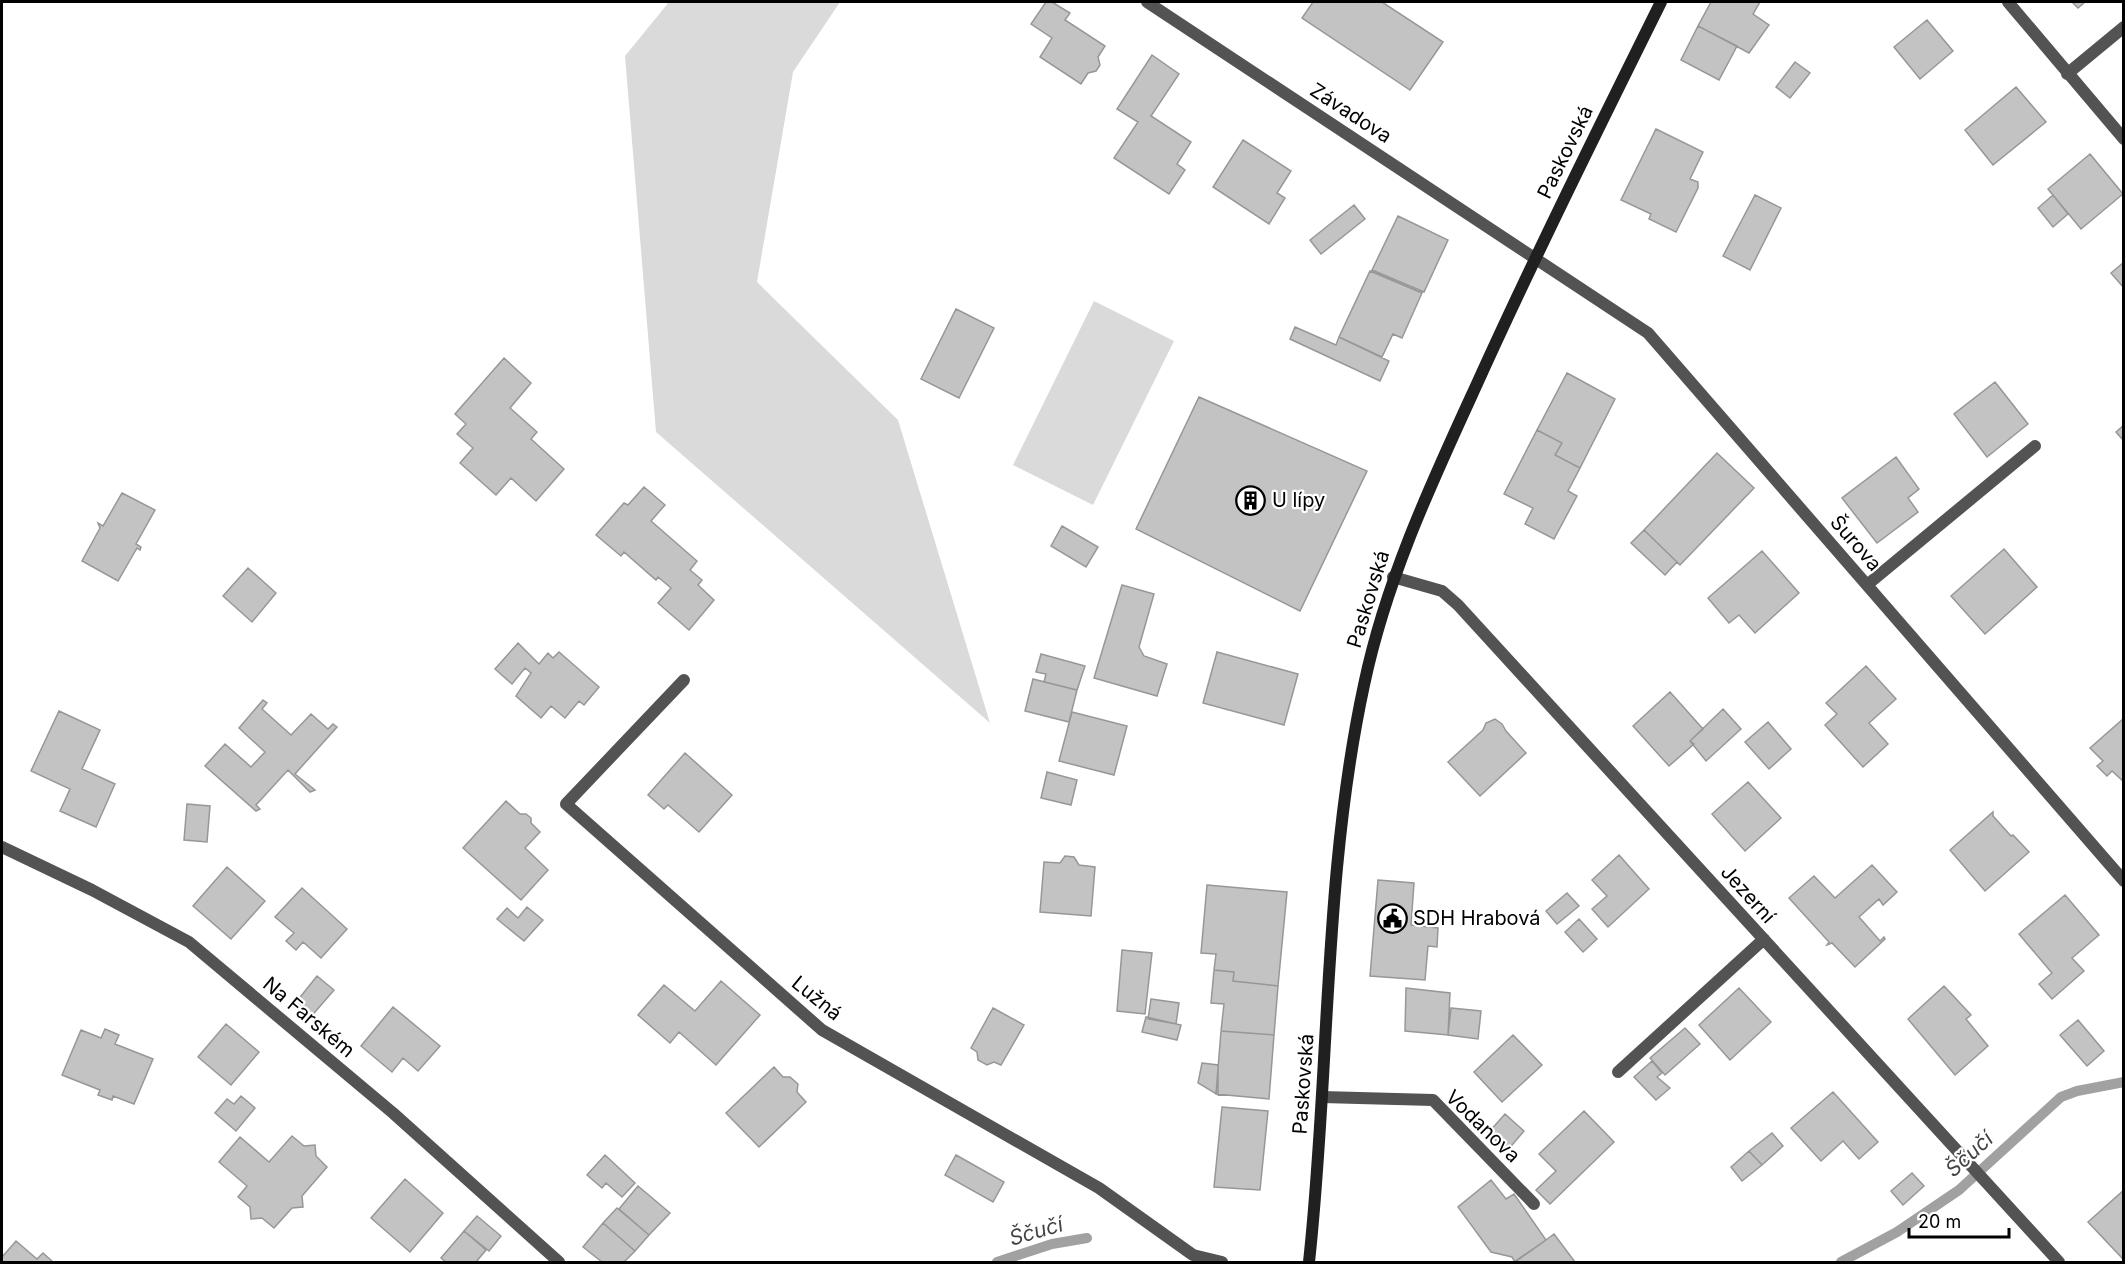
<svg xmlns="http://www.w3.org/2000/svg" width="2125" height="1264" font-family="Inter,sans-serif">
	<rect width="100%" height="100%" fill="#fff"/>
	<path fill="#dadada" d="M 669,2 L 840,2 L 793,72 L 757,282 L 898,420 L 990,723 L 656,432 L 625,56 Z
		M 1094,301 L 1174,341 L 1093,505 L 1013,465 Z"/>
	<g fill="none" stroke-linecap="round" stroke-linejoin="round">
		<path stroke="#a1a1a1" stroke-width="10" d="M 997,1262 L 1052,1244 L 1087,1238
			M 1841,1262 L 1897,1232 L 1959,1190 L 2061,1097 L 2077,1091 L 2124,1082"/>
	</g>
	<path fill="#c3c3c3" stroke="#979797" stroke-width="1.5" d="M 1046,2 L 1052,2 L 1070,13 L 1065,20 L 1105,46 L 1098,57 L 1100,65 L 1096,71 L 1088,73 L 1081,84 L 1040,57 L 1052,38 L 1031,24 Z
		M 1313,2 L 1382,2 L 1443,42 L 1410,90 L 1302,18 Z
		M 1711,2 L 1760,2 L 1753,14 L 1769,25 L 1749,53 L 1698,26 Z
		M 2072,2 L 2085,2 L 2078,8 Z
		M 1927,20 L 1953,51 L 1920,79 L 1894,47 Z
		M 1698,26 L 1737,46 L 1719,80 L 1681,60 Z
		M 1152,55 L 1179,74 L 1151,116 L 1191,142 L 1177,164 L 1185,170 L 1169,194 L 1114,158 L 1138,122 L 1117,109 Z
		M 1795,62 L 1810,73 L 1790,98 L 1776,87 Z
		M 2016,87 L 2046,122 L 1993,165 L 1965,130 Z
		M 1656,129 L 1703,152 L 1690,179 L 1698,182 L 1698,188 L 1676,232 L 1649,219 L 1651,214 L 1621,200 Z
		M 1243,140 L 1291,171 L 1277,193 L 1285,198 L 1269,224 L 1213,187 Z
		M 2090,154 L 2123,194 L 2081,229 L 2048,189 Z
		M 1755,195 L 1781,208 L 1750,270 L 1723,256 Z
		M 2053,195 L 2068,214 L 2053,227 L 2038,208 Z
		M 1354,205 L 1365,219 L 1321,254 L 1310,240 Z
		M 1398,216 L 1448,240 L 1424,292 L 1372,270 Z
		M 2124,262 L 2124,288 L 2111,273 Z
		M 1370,271 L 1422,293 L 1402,338 L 1393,334 L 1382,357 L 1339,337 Z
		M 956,309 L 994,328 L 959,398 L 921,379 Z
		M 1295,327 L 1336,345 L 1339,337 L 1389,361 L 1380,381 L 1290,339 Z
		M 504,358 L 531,383 L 510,408 L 537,432 L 531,439 L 564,469 L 536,501 L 511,478 L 496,495 L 460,463 L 473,448 L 457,434 L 466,424 L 455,414 Z
		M 1567,373 L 1615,399 L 1580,468 L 1555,455 L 1562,443 L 1537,430 Z
		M 1995,382 L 2028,424 L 1987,457 L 1954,414 Z
		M 1199,397 L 1367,471 L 1300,611 L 1136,529 Z
		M 2124,425 L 2124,441 L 2116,432 Z
		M 1537,430 L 1562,443 L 1555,455 L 1580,468 L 1568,491 L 1577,496 L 1554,539 L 1525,524 L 1533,508 L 1504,494 Z
		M 1717,453 L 1754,488 L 1680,565 L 1644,530 Z
		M 1896,457 L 1919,489 L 1908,498 L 1918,512 L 1877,543 L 1842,498 Z
		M 644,487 L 665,505 L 651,521 L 697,561 L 690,570 L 702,580 L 698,585 L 714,600 L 689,630 L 658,603 L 671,588 L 658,577 L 656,580 L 624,552 L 621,556 L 596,535 L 624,503 L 628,505 Z
		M 122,493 L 155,510 L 136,544 L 141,547 L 140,550 L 137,548 L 118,581 L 82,561 L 100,528 L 98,523 L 103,526 Z
		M 1062,526 L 1098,547 L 1086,567 L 1051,546 Z
		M 1644,530 L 1677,562 L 1665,575 L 1631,543 Z
		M 2004,549 L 2037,587 L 1985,634 L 1951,596 Z
		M 1762,551 L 1799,593 L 1755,633 L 1739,615 L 1729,623 L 1708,598 Z
		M 248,568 L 276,593 L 252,622 L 223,596 Z
		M 1122,585 L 1154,594 L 1139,647 L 1144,656 L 1167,664 L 1157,696 L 1094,678 Z
		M 518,643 L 539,664 L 548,653 L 553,658 L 559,652 L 599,687 L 584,705 L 579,701 L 565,718 L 551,706 L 541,718 L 516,696 L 531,673 L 525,668 L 512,684 L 495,669 Z
		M 1217,652 L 1298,674 L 1284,725 L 1203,703 Z
		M 1041,654 L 1085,666 L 1077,690 L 1044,682 L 1046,674 L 1036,672 Z
		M 1866,666 L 1896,699 L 1869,723 L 1888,744 L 1863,767 L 1825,725 L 1837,714 L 1826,703 Z
		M 1033,679 L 1077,690 L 1069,722 L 1025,711 Z
		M 1670,692 L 1703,729 L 1690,741 L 1694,744 L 1669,766 L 1633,726 Z
		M 263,700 L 267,703 L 262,709 L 291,735 L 311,714 L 328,729 L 333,724 L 337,727 L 295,774 L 315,790 L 310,792 L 288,770 L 256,805 L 260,809 L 256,811 L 205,766 L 225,744 L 251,767 L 265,752 L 239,728 Z
		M 1723,709 L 1741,729 L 1706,761 L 1690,741 Z
		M 59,711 L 100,730 L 82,769 L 115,784 L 96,827 L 60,811 L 70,789 L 31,771 Z
		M 1072,712 L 1127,726 L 1114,775 L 1059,761 Z
		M 1495,719 L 1502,724 L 1506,731 L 1526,753 L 1480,796 L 1448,762 L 1483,730 L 1486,723 Z
		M 2123,719 L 2124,720 L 2124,782 L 2112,771 L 2107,776 L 2097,766 L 2103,761 L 2090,748 Z
		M 1768,722 L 1791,749 L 1769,769 L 1745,742 Z
		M 685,753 L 732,795 L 699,832 L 668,805 L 664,809 L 648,795 Z
		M 1047,772 L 1077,780 L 1071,805 L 1041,798 Z
		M 1748,782 L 1781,818 L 1745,851 L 1712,814 Z
		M 506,801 L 520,814 L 526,814 L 531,818 L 531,823 L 540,832 L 525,848 L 548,870 L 521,900 L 463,848 Z
		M 187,804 L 210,806 L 207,842 L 184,840 Z
		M 1993,812 L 1993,816 L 2011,836 L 2013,835 L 2029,852 L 1985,891 L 1950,850 Z
		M 1619,855 L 1649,889 L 1608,927 L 1592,909 L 1607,896 L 1592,880 Z
		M 1065,856 L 1074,857 L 1079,865 L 1095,867 L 1091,916 L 1040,912 L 1044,862 L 1060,863 Z
		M 1872,865 L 1897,892 L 1883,905 L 1879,899 L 1859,917 L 1880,941 L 1884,937 L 1885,939 L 1855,967 L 1832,943 L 1827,945 L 1829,942 L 1789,898 L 1814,876 L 1835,898 Z
		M 227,867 L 265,901 L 231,939 L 193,906 Z
		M 1378,880 L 1414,883 L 1411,925 L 1438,928 L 1437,947 L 1428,946 L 1425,980 L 1370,976 Z
		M 1207,885 L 1287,892 L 1278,986 L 1233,981 L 1234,972 L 1214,970 L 1216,954 L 1201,953 Z
		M 302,888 L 347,929 L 321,958 L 303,942 L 296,950 L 286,941 L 294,933 L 275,917 Z
		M 1567,893 L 1579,906 L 1557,924 L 1546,911 Z
		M 2065,895 L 2099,935 L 2072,958 L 2084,971 L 2052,999 L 2039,984 L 2052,973 L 2019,934 Z
		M 527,907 L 543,920 L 524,941 L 497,919 L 507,908 L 518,918 Z
		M 1579,919 L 1597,939 L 1583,952 L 1565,932 Z
		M 1122,950 L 1152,953 L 1145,1014 L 1117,1011 Z
		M 1214,970 L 1234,972 L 1233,981 L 1278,986 L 1274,1035 L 1221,1031 L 1224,1004 L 1211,1003 Z
		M 317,976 L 334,990 L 309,1019 L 293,1006 Z
		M 721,981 L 760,1015 L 716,1065 L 679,1032 L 670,1043 L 638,1015 L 664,985 L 695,1011 Z
		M 1944,986 L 1971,1015 L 1966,1019 L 1988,1046 L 1955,1075 L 1908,1019 Z
		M 1406,988 L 1450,993 L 1448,1035 L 1405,1031 Z
		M 1739,988 L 1771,1022 L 1730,1060 L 1699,1025 Z
		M 1151,999 L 1179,1003 L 1176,1024 L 1148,1019 Z
		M 393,1007 L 440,1046 L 418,1071 L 403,1058 L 392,1072 L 361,1046 Z
		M 993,1008 L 1024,1025 L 1001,1065 L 994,1062 L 987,1065 L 978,1060 L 977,1052 L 971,1048 Z
		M 1451,1008 L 1481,1011 L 1478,1039 L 1448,1035 Z
		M 1146,1017 L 1181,1025 L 1177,1040 L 1142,1032 Z
		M 2078,1020 L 2104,1051 L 2087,1066 L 2060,1035 Z
		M 226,1024 L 259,1052 L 231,1085 L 198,1057 Z
		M 1685,1028 L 1700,1044 L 1665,1075 L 1650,1058 Z
		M 105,1029 L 119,1035 L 115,1044 L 153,1059 L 134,1104 L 113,1096 L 112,1100 L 98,1095 L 100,1090 L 62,1075 L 81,1030 L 101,1038 Z
		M 1221,1031 L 1274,1035 L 1269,1099 L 1216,1094 Z
		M 1513,1035 L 1542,1065 L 1502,1102 L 1474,1072 Z
		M 1652,1061 L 1662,1073 L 1657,1077 L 1670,1088 L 1656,1100 L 1634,1077 Z
		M 1202,1063 L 1218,1065 L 1218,1095 L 1198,1083 Z
		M 774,1067 L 783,1077 L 790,1077 L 798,1084 L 797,1092 L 806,1102 L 759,1147 L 726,1113 Z
		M 1833,1092 L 1878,1142 L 1859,1159 L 1843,1141 L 1821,1161 L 1791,1128 Z
		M 241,1096 L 255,1108 L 236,1131 L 215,1113 L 227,1099 L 234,1104 Z
		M 1222,1107 L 1268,1111 L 1260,1190 L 1214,1187 Z
		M 1584,1111 L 1614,1142 L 1550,1204 L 1536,1190 L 1556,1171 L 1539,1154 Z
		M 1505,1114 L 1524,1131 L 1507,1151 L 1488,1133 Z
		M 1772,1133 L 1783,1146 L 1762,1165 L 1749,1151 Z
		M 292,1136 L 304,1146 L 315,1145 L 316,1156 L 327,1167 L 302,1196 L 303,1207 L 292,1208 L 274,1228 L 262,1218 L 251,1219 L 250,1207 L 238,1197 L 247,1186 L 219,1162 L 240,1137 L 269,1162 Z
		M 1749,1151 L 1762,1165 L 1742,1181 L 1731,1167 Z
		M 605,1155 L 635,1183 L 622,1197 L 606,1183 L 602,1188 L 587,1175 Z
		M 956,1155 L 1004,1182 L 993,1202 L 945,1175 Z
		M 1912,1173 L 1924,1186 L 1903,1205 L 1891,1191 Z
		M 405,1179 L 443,1213 L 410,1252 L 371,1218 Z
		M 1491,1180 L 1506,1199 L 1514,1194 L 1546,1240 L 1515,1262 L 1512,1257 L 1491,1252 L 1458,1207 Z
		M 638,1186 L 670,1213 L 649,1235 L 619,1209 Z
		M 2124,1190 L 2124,1260 L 2088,1222 Z
		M 617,1208 L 649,1235 L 635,1251 L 603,1223 Z
		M 477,1216 L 501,1236 L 489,1251 L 464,1231 Z
		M 603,1223 L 635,1251 L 624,1262 L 602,1262 L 583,1247 Z
		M 464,1231 L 486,1250 L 476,1262 L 446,1262 L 441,1258 Z
		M 1554,1234 L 1575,1262 L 1514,1262 L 1546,1240 Z
		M 16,1241 L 37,1259 L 43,1253 L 53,1262 L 2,1262 L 2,1257 Z"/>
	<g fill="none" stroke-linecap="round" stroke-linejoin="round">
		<path stroke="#535353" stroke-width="12" d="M 1147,2 L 1648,333 L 2124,881
			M 2008,2 L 2124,139
			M 2067,74 L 2124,27
			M 1393,577 L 1442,591 L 1458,605 L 2059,1262
			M 1867,585 L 2035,446
			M 684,680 L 566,804 L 822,1030 L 1099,1188 L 1193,1255 L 1222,1262
			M 2,847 L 92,890 L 189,942 L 393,1113 L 559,1262
			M 1618,1072 L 1764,939
			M 1322,1097 L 1433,1100 L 1534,1204"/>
		<path stroke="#202020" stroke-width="12" d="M 1309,1262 C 1330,1070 1323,875 1364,685 C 1386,580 1431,484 1476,386 C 1535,256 1598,129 1661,2"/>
	</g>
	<defs>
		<symbol id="building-ring" viewBox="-11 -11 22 22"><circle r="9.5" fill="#fff" stroke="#000" stroke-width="1.5"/><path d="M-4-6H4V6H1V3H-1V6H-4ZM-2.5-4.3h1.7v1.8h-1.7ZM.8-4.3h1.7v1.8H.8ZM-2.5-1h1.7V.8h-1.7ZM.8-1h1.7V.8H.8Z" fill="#000"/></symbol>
		<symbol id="civic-ring" viewBox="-11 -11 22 22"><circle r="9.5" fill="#fff" stroke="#000" stroke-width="1.5"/><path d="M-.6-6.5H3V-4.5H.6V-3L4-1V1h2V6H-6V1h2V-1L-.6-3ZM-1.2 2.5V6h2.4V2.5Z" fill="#000"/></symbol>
	</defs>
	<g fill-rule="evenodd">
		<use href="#building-ring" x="1234" y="484" width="33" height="33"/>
		<use href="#civic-ring" x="1376" y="902" width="33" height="33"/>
	</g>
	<g text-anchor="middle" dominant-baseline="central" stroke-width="4.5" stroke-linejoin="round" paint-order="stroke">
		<g font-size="20" fill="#000" stroke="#fff">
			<text transform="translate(1351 113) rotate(33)">Závadova</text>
			<text transform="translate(1565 152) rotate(-64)">Paskovská</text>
			<text transform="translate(1856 543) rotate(49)">Šurova</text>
			<text transform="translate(1368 599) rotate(-73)">Paskovská</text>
			<text transform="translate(1748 894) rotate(48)">Jezerní</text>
			<text transform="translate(817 998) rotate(39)">Lužná</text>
			<text transform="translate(309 1017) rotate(40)">Na Farském</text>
			<text transform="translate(1303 1084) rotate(-86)">Paskovská</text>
			<text transform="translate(1483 1126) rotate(44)">Vodanova</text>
		</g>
		<g font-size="20" fill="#000" stroke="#fff" text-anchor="start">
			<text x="1272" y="500">U lípy</text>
			<text x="1413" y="918">SDH Hrabová</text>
		</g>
		<g font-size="21" font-style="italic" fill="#424242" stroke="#fff">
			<text transform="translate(1969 1154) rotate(-42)">Ščučí</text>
			<text transform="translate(1036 1231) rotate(-16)">Ščučí</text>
		</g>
	</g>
	<rect width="2125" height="1264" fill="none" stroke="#000000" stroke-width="6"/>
	<path d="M1909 1228v9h100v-9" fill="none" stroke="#000000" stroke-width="3"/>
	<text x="1918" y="1228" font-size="18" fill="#000000" stroke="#ffffff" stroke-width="4.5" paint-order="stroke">20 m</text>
</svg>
